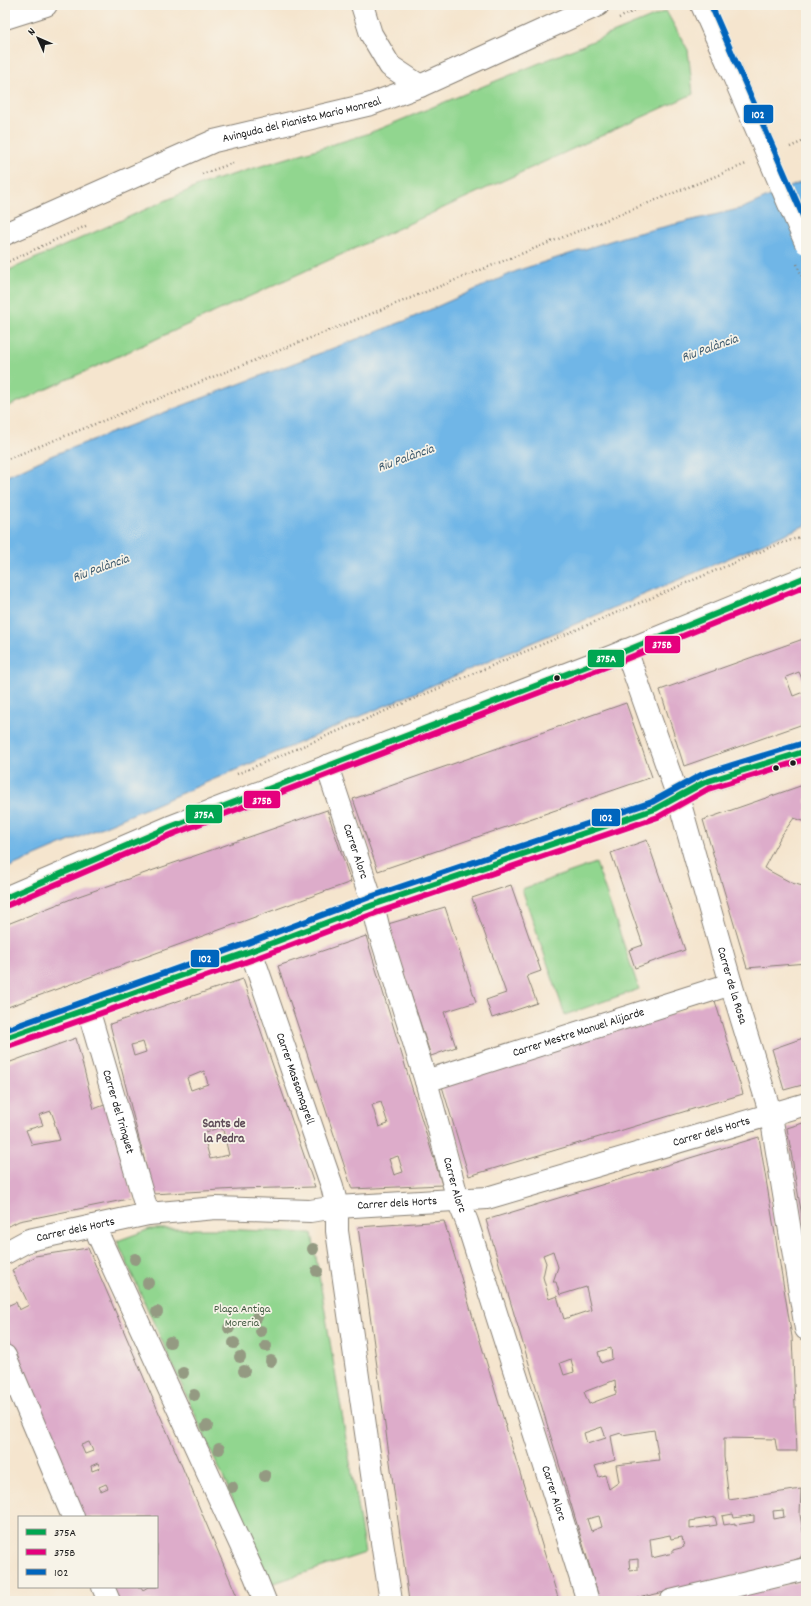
<svg xmlns="http://www.w3.org/2000/svg" width="811" height="1606" font-family="Dekko,sans-serif">
	<rect width="100%" height="100%" fill="#f7f3e8"/>
	<filter id="ink" filterUnits="userSpaceOnUse"><feTurbulence type="fractalNoise" baseFrequency=".025" numOctaves="2"/><feDisplacementMap in="SourceGraphic" scale="8" xChannelSelector="R" yChannelSelector="G"/><feConvolveMatrix kernelMatrix="1 2 1 2 8 2 1 2 1" color-interpolation-filters="sRGB"/></filter>
	<filter id="wash" filterUnits="userSpaceOnUse"><feTurbulence type="fractalNoise" baseFrequency=".012" numOctaves="4" result="noise"/><feDisplacementMap in="SourceGraphic" scale="16" xChannelSelector="R" yChannelSelector="G"/><feGaussianBlur stdDeviation="0.9" result="paint"/><feColorMatrix in="noise" values="0 0 0 0 0 0 0 0 0 0 0 0 0 0 0 0 0 1.4 0 .05"/><feComposite in="paint" operator="in"/></filter>
	<g filter="url(#wash)">
		<rect width="100%" height="100%" fill="#f5e5ce"/>
		<path fill="#91d68f" stroke="#567956" d="M 666,11 L 688,50 L 693,94 L 5,408 L 5,272 L 205,183 L 367,134 Z
			M 596,863 L 639,989 L 565,1015 L 522,889 Z
			M 150,1229 L 218,1229 L 312,1233 L 365,1553 L 271,1584 L 117,1241 Z"/>
		<path fill="#70b6e7" stroke="#466982" d="M 806,180 L 806,525 L 5,869 L 5,477 L 53,455 L 407,320 L 519,270 L 626,236 L 743,208 Z"/>
		<g id="blocks">
			<path fill="#ddacca" fill-rule="evenodd" d="M 806,638 L 806,688 L 799,672 L 786,677 L 793,696 L 806,691 L 806,723 L 684,766 L 660,690 Z
				M 626,703 L 652,777 L 378,871 L 353,799 Z
				M 806,784 L 806,822 L 794,818 L 781,836 L 764,868 L 792,883 L 806,887 L 806,963 L 747,968 L 703,820 Z
				M 327,810 L 351,882 L 5,1008 L 5,925 L 76,897 Z
				M 647,840 L 685,950 L 635,968 L 629,950 L 643,945 L 611,853 Z
				M 511,885 L 541,971 L 527,976 L 537,1003 L 492,1018 L 486,1000 L 506,993 L 472,898 Z
				M 445,907 L 476,1002 L 444,1012 L 456,1047 L 431,1056 L 388,924 Z
				M 366,936 L 408,1075 L 442,1185 L 352,1189 L 278,966 ZM 381,1102 L 388,1124 L 379,1127 L 372,1105 ZM 398,1156 L 403,1172 L 394,1175 L 389,1159 Z
				M 243,979 L 315,1187 L 238,1189 L 153,1194 L 110,1024 ZM 143,1042 L 146,1052 L 134,1056 L 131,1045 ZM 204,1071 L 208,1084 L 191,1090 L 187,1078 ZM 218,1128 L 223,1130 L 229,1155 L 210,1159 L 203,1133 Z
				M 715,1001 L 743,1094 L 469,1176 L 441,1083 Z
				M 806,1037 L 806,1084 L 784,1090 L 772,1049 Z
				M 76,1038 L 94,1109 L 107,1104 L 133,1198 L 19,1221 L 5,1228 L 5,1064 ZM 51,1111 L 55,1122 L 54,1122 L 60,1140 L 32,1145 L 26,1130 L 43,1125 L 39,1115 Z
				M 806,1122 L 806,1235 L 805,1235 L 787,1128 Z
				M 759,1137 L 792,1337 L 797,1451 L 777,1451 L 775,1439 L 724,1438 L 724,1457 L 729,1500 L 801,1489 L 800,1515 L 806,1547 L 804,1547 L 803,1553 L 800,1558 L 794,1560 L 794,1563 L 638,1598 L 638,1601 L 600,1601 L 486,1220 ZM 553,1251 L 558,1267 L 553,1282 L 556,1282 L 560,1295 L 586,1287 L 591,1310 L 564,1319 L 557,1296 L 549,1299 L 543,1277 L 546,1263 L 543,1255 ZM 611,1348 L 612,1359 L 601,1363 L 598,1352 ZM 571,1359 L 574,1372 L 564,1375 L 560,1363 ZM 615,1380 L 616,1394 L 589,1404 L 584,1392 ZM 602,1427 L 606,1438 L 587,1444 L 584,1433 ZM 654,1430 L 659,1460 L 616,1465 L 619,1482 L 609,1489 L 605,1475 L 599,1477 L 595,1466 L 615,1460 L 611,1436 L 621,1433 L 622,1435 ZM 783,1510 L 784,1517 L 774,1519 L 773,1511 ZM 733,1514 L 734,1518 L 754,1515 L 754,1522 L 735,1525 L 735,1523 L 724,1525 L 722,1516 ZM 599,1516 L 602,1527 L 591,1531 L 587,1519 ZM 715,1517 L 717,1525 L 690,1529 L 690,1521 ZM 670,1535 L 671,1539 L 682,1537 L 684,1547 L 673,1550 L 673,1553 L 652,1558 L 650,1539 ZM 638,1559 L 638,1570 L 630,1571 L 629,1560 Z
				M 444,1221 L 509,1437 L 559,1601 L 528,1601 L 528,1599 L 522,1601 L 409,1601 L 358,1227 Z
				M 88,1248 L 178,1457 L 239,1601 L 118,1601 L 112,1587 L 141,1587 L 143,1590 L 148,1587 L 157,1587 L 157,1517 L 82,1517 L 5,1336 L 5,1307 L 16,1302 L 19,1310 L 29,1305 L 12,1270 L 35,1256 ZM 89,1442 L 93,1451 L 85,1454 L 81,1445 ZM 98,1463 L 100,1468 L 92,1471 L 91,1466 ZM 106,1484 L 108,1488 L 101,1491 L 99,1487 Z
				M 803,1581 L 804,1601 L 713,1601 L 725,1598 Z"/>
		</g>
	</g>
	<g filter="url(#ink)">
		<use href="#blocks" fill-opacity="0" stroke="#888075" stroke-width="1"/>
		<g fill="none" stroke-linecap="round" stroke-linejoin="round">
			<defs>
				<g id="minor">
					<path d="M 362,5 L 371,34 L 390,66 L 420,86"/>
					<path d="M 5,18 L 46,5"/>
					<path id="s1" d="M 5,234 L 214,141 L 371,104 L 420,86 L 598,5"/>
					<path id="s2" d="M 626,650 L 678,797 L 731,984 L 771,1115 L 806,1329"/>
					<path id="s3" d="M 327,766 L 373,905 L 379,930 L 426,1081 L 458,1200 L 467,1222 L 588,1601"/>
					<path d="M 5,898 L 170,827 L 613,656 L 806,577"/>
					<path id="s4" d="M 251,951 L 332,1186 L 337,1207 L 337,1231 L 378,1516 L 391,1601"/>
					<path id="s5" d="M 88,1009 L 148,1214"/>
					<path d="M 5,1038 L 251,951 L 373,905 L 655,809 L 705,782 L 806,751"/>
					<path id="s6" d="M 426,1081 L 731,984"/>
					<path d="M 94,1226 L 255,1576 L 265,1601"/>
					<path id="s7" d="M 5,1253 L 29,1240 L 148,1214 L 216,1208 L 310,1211 L 337,1207 L 487,1198 L 806,1104"/>
					<path d="M 5,1356 L 73,1517"/>
					<path d="M 103,1587 L 109,1601"/>
					<path d="M 671,1601 L 806,1569"/>
				</g>
				<path id="major" d="M 702,5 L 731,70"/>
			</defs>
			<use href="#minor" stroke="#888075" stroke-width="24"/>
			<use href="#major" stroke="#888075" stroke-width="24"/>
			<path stroke="#888075" stroke-width="2.5" stroke-dasharray="1 3" stroke-linecap="butt" d="M 619,18 L 646,5
				M 790,147 L 806,140
				M 202,174 L 233,163
				M 5,263 L 88,225
				M 5,460 L 746,164
				M 237,774 L 771,547 L 806,535"/>
			<use href="#minor" stroke="#fff" stroke-width="22"/>
			<use href="#major" stroke="#fff" stroke-width="22"/>
			<defs>
				<path id="major-bridge" d="M 731,70 L 806,243"/>
			</defs>
			<use href="#major-bridge" stroke="#888075" stroke-width="24" stroke-linecap="butt"/>
			<path stroke="#888075" stroke-width="2.5" stroke-dasharray="1 3" stroke-linecap="butt" d="M 797,264 L 806,286"/>
			<use href="#major-bridge" stroke="#fff" stroke-width="22"/>
			<defs>
				<path id="bus-1" d="M 5,898 L 170,827 L 613,656 L 806,577
					M 5,1038 L 251,951 L 373,905 L 655,809 L 705,782 L 806,751"/>
				<path id="bus-2" d="M 8,905 L 173,834 L 616,663 L 806,586
					M 8,1046 L 254,959 L 376,913 L 658,817 L 708,789 L 806,759"/>
				<path id="bus-3" d="M 711,5 L 806,223
					M 5,1030 L 248,943 L 370,897 L 652,802 L 703,774 L 804,743"/>
			</defs>
			<use href="#bus-1" stroke="#f7f3e8" stroke-width="9"/>
			<use href="#bus-2" stroke="#f7f3e8" stroke-width="9"/>
			<use href="#bus-3" stroke="#f7f3e8" stroke-width="9"/>
			<use href="#bus-1" stroke="#00a651" stroke-width="6"/>
			<use href="#bus-2" stroke="#e5007d" stroke-width="6"/>
			<use href="#bus-3" stroke="#0065bd" stroke-width="6"/>
		</g>
		<g fill="#949a82">
			<circle cx="313" cy="1249" r="6"/>
			<circle cx="135" cy="1259" r="6"/>
			<circle cx="317" cy="1271" r="6"/>
			<circle cx="148" cy="1283" r="6"/>
			<circle cx="157" cy="1312" r="6"/>
			<circle cx="257" cy="1317" r="6"/>
			<circle cx="229" cy="1328" r="6"/>
			<circle cx="261" cy="1331" r="6"/>
			<circle cx="170" cy="1342" r="6"/>
			<circle cx="234" cy="1343" r="6"/>
			<circle cx="266" cy="1346" r="6"/>
			<circle cx="240" cy="1357" r="6"/>
			<circle cx="271" cy="1361" r="6"/>
			<circle cx="244" cy="1371" r="6"/>
			<circle cx="183" cy="1373" r="6"/>
			<circle cx="194" cy="1395" r="6"/>
			<circle cx="207" cy="1426" r="6"/>
			<circle cx="219" cy="1449" r="6"/>
			<circle cx="265" cy="1476" r="6"/>
			<circle cx="232" cy="1487" r="6"/>
		</g>
	</g>
	<g fill="#1c1c1c" stroke="#f7f3e8" stroke-width="1.5">
		<circle cx="557" cy="678" r="3.5"/>
		<circle cx="793" cy="763" r="3.5"/>
		<circle cx="776" cy="768" r="3.5"/>
	</g>
	<g text-anchor="middle" dominant-baseline="central" stroke-width="3.5" stroke-linejoin="round" paint-order="stroke">
		<g font-size="12" fill="#1c1c1c" stroke="#f7f3e8">
			<text stroke="none"><textPath href="#s1" startOffset="319">Avinguda del Pianista Mario Monreal</textPath></text>
			<text stroke="none"><textPath href="#s3" startOffset="90">Carrer Alorc</textPath></text>
			<text stroke="none"><textPath href="#s2" startOffset="352">Carrer de la Rosa</textPath></text>
			<text stroke="none"><textPath href="#s6" startOffset="160">Carrer Mestre Manuel Alijarde</textPath></text>
			<text stroke="none"><textPath href="#s4" startOffset="135">Carrer Massamagrell</textPath></text>
			<text stroke="none"><textPath href="#s5" startOffset="107">Carrer del Trinquet</textPath></text>
			<text stroke="none"><textPath href="#s7" startOffset="723">Carrer dels Horts</textPath></text>
			<text stroke="none"><textPath href="#s3" startOffset="438">Carrer Alorc</textPath></text>
			<text stroke="none"><textPath href="#s7" startOffset="399">Carrer dels Horts</textPath></text>
			<text stroke="none"><textPath href="#s7" startOffset="75">Carrer dels Horts</textPath></text>
			<text stroke="none"><textPath href="#s3" startOffset="762">Carrer Alorc</textPath></text>
		</g>
		<g font-size="12" fill="#455d44" stroke="#f7f3e8">
			<text x="242" y="1309">Plaça Antiga<tspan x="242" dy="14">Moreria</tspan></text>
		</g>
		<g font-size="13" font-style="italic" fill="#3e5a6d" stroke="#f7f3e8">
			<text transform="translate(710 349) rotate(-20)">Riu Palància</text>
			<text transform="translate(406 459) rotate(-20)">Riu Palància</text>
			<text transform="translate(101 569) rotate(-20)">Riu Palància</text>
		</g>
		<g font-size="13" font-weight="bold" fill="#604e59" stroke="#f7f3e8">
			<text x="224" y="1124">Sants de<tspan x="224" dy="15">la Pedra</tspan></text>
		</g>
	</g>
	<g stroke="#f7f3e8" stroke-width="1.5">
		<rect x="743" y="104" width="31" height="20" rx="4" fill="#0065bd"/>
		<rect x="644" y="635" width="37" height="19" rx="4" fill="#e5007d"/>
		<rect x="587" y="649" width="38" height="19" rx="4" fill="#00a651"/>
		<rect x="243" y="790" width="38" height="19" rx="4" fill="#e5007d"/>
		<rect x="185" y="804" width="38" height="20" rx="4" fill="#00a651"/>
		<rect x="591" y="808" width="30" height="19" rx="4" fill="#0065bd"/>
		<rect x="190" y="949" width="30" height="19" rx="4" fill="#0065bd"/>
	</g>
	<g font-size="11" text-anchor="middle" font-weight="bold" fill="#fff">
		<text x="758" y="118">102</text>
		<text x="662" y="648">375B</text>
		<text x="606" y="662">375A</text>
		<text x="262" y="804">375B</text>
		<text x="204" y="818">375A</text>
		<text x="606" y="821">102</text>
		<text x="205" y="962">102</text>
	</g>
	<rect width="811" height="1606" fill="none" stroke="#f7f3e8" stroke-width="20"/>
	<rect x="18" y="1516" width="140" height="72" fill="#f7f3e8" stroke="#9f9d96"/>
	<rect x="26" y="1529" width="20" height="6" fill="#00a651" stroke="#9f9d96"/>
	<text x="54" y="1536" font-size="12" fill="#1c1c1c">375A</text>
	<rect x="26" y="1549" width="20" height="6" fill="#e5007d" stroke="#9f9d96"/>
	<text x="54" y="1556" font-size="12" fill="#1c1c1c">375B</text>
	<rect x="26" y="1569" width="20" height="6" fill="#0065bd" stroke="#9f9d96"/>
	<text x="54" y="1576" font-size="12" fill="#1c1c1c">102</text>
	<g transform="translate(38 38) rotate(315)" stroke="#f7f3e8" stroke-width="3" paint-order="stroke">
	<path d="M0-3L7 15L0 10L-7 15Z" fill="#1c1c1c"/>
	<text y="-6" font-size="11" font-weight="bold" text-anchor="middle" fill="#1c1c1c">N</text>
	</g>
</svg>
